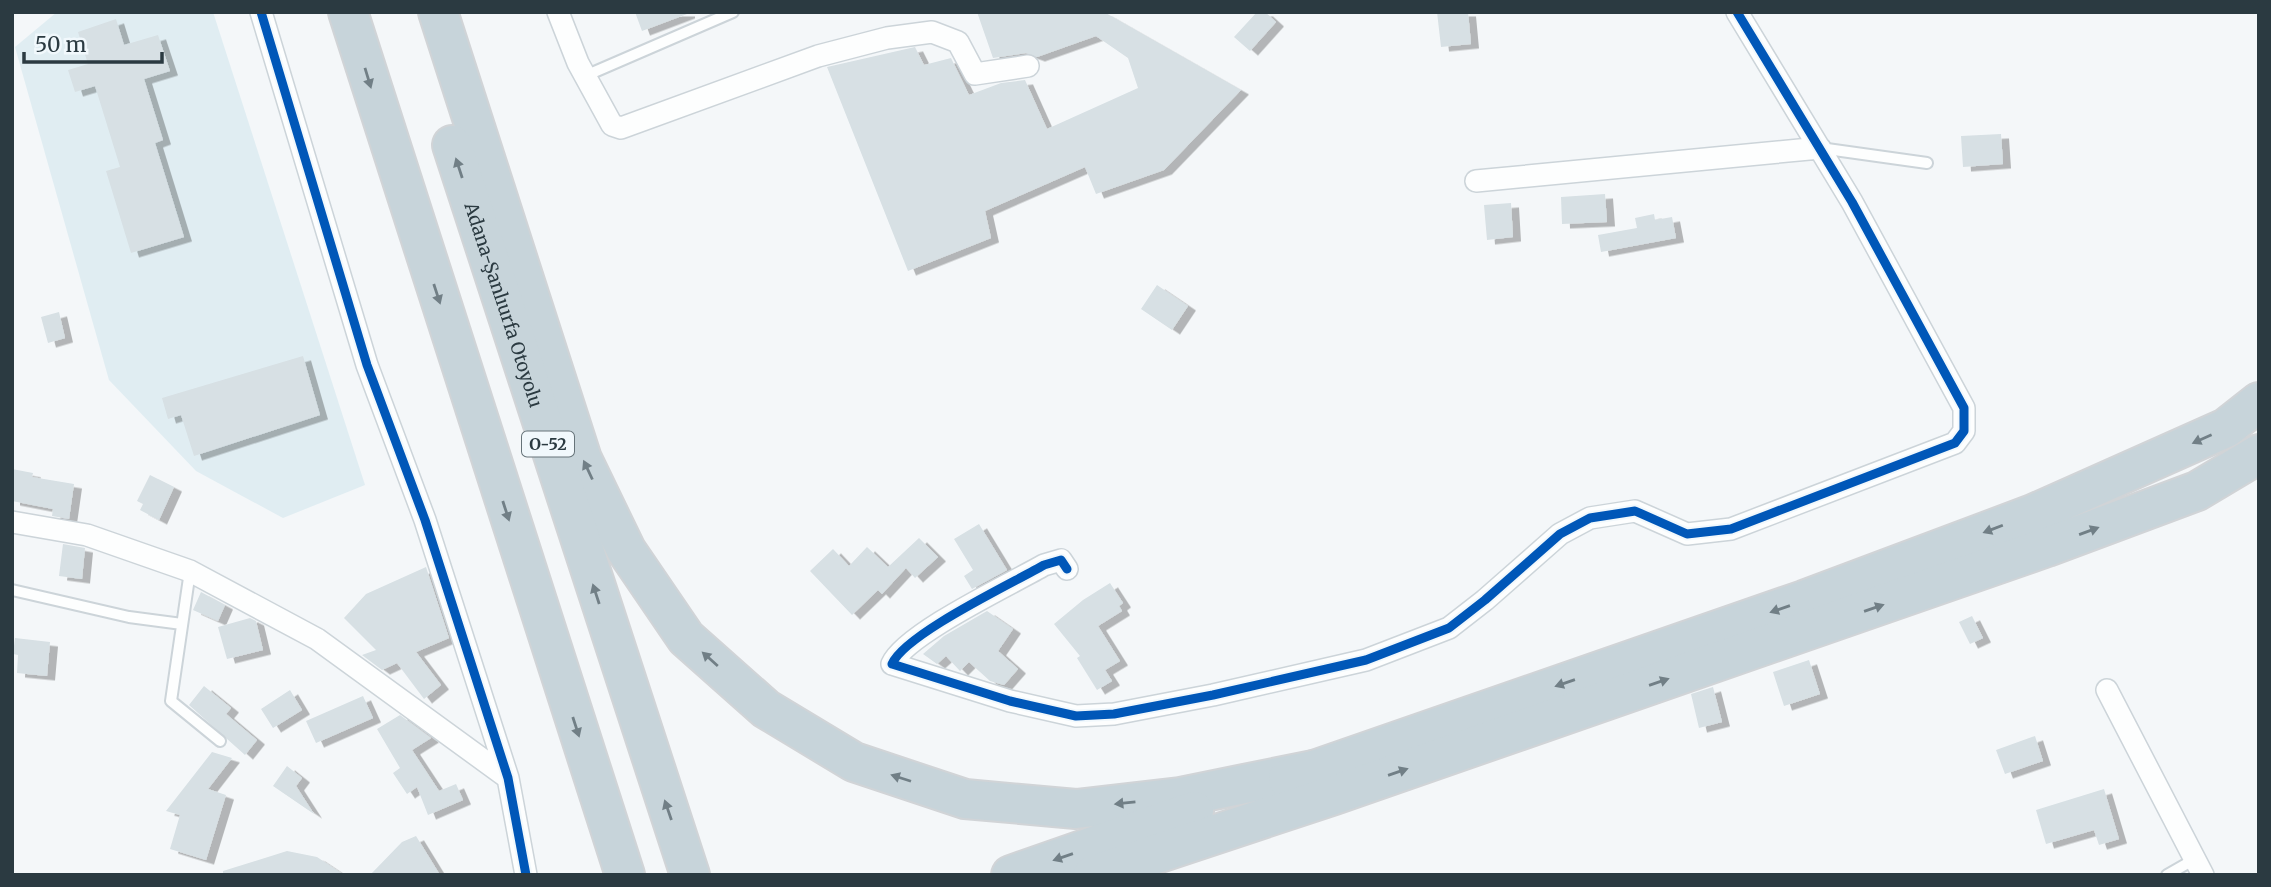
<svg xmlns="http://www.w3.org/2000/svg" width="2271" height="887" font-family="Merriweather,serif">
	<defs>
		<filter id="shadow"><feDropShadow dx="8" dy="4.5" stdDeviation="0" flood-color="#0004"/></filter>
	</defs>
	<rect width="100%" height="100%" fill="#f4f7f9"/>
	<path fill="#e0edf2" d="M 57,12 L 213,12 L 365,485 L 283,518 L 196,471 L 109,380 L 15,47 Z"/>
	<path fill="#d7e0e4" filter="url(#shadow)" d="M 635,12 L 687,12 L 687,14 L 642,31 Z
		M 977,12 L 1104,12 L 1241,90 L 1164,170 L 1096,194 L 1085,167 L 985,211 L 991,238 L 908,271 L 827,67 L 915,47 L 924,65 L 951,58 L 969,95 L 1001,83 L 1025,80 L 1047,129 L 1138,88 L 1128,58 L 1096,36 L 1037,57 L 1026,53 L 993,58 Z
		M 1257,12 L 1265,12 L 1276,22 L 1250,51 L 1234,37 Z
		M 1437,12 L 1468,12 L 1471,44 L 1441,47 Z
		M 116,19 L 124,45 L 158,35 L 170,71 L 144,79 L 163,140 L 155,143 L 184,237 L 131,253 L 106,171 L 120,167 L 95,86 L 75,92 L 68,70 L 88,64 L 78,32 Z
		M 2001,134 L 2003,164 L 1963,167 L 1961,136 Z
		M 1605,194 L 1607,222 L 1562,224 L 1561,197 Z
		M 1511,203 L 1513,237 L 1487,240 L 1484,205 Z
		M 1654,214 L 1655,220 L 1672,217 L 1676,238 L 1601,252 L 1598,235 L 1637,228 L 1635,218 Z
		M 1157,285 L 1188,306 L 1172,330 L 1141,309 Z
		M 59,312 L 65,338 L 48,343 L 41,317 Z
		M 303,356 L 320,415 L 194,456 L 181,415 L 168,419 L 162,398 Z
		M 12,469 L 33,473 L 32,477 L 74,484 L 69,519 L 52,516 L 53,509 L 12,501 Z
		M 150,475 L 174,487 L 159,520 L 140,510 L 143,504 L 137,501 Z
		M 979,524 L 1007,570 L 972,589 L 964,576 L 973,570 L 954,539 Z
		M 919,538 L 938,557 L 915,578 L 906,568 L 882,594 L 878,590 L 852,615 L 810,571 L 833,549 L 849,566 L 867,547 L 888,567 Z
		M 63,544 L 85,548 L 82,579 L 59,576 Z
		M 426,567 L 449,638 L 416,652 L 441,685 L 424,699 L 397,663 L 382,670 L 362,655 L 376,650 L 344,618 L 366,594 Z
		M 1110,583 L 1123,603 L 1119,606 L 1122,611 L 1098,626 L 1120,661 L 1105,670 L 1112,681 L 1097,690 L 1077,658 L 1080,656 L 1054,624 L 1083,600 Z
		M 201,592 L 225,605 L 218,621 L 193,610 Z
		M 987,611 L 1013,629 L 998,651 L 1018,669 L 1004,685 L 990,681 L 969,662 L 960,671 L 946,656 L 937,664 L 923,654 L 944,636 Z
		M 1972,616 L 1983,638 L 1970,644 L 1959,622 Z
		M 250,618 L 256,621 L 263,650 L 227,659 L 218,627 Z
		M 15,638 L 50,642 L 47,676 L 17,673 L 18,655 L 13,654 Z
		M 1809,660 L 1820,694 L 1784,706 L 1773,672 Z
		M 204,686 L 231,708 L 226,714 L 257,740 L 245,755 L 189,705 Z
		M 1713,687 L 1722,722 L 1699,728 L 1691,694 Z
		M 290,690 L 302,710 L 273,728 L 261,709 Z
		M 363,696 L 373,718 L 316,743 L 306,721 Z
		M 400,715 L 431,738 L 412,750 L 439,791 L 456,784 L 463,800 L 428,815 L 417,787 L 407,794 L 393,773 L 400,768 L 377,729 Z
		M 2035,736 L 2043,761 L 2005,774 L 1996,750 Z
		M 212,752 L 232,758 L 208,789 L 226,795 L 206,860 L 170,849 L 180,815 L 166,811 Z
		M 287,766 L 302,778 L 296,786 L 314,814 L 273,786 Z
		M 2104,789 L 2119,839 L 2099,845 L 2094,830 L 2046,844 L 2036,810 Z
		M 416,836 L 440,875 L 370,875 L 402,842 Z
		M 287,851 L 317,857 L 344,875 L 223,875 L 223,871 Z"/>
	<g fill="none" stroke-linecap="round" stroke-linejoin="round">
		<defs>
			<path id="service" d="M 585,76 L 733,12
				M 1820,148 L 1927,163
				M 190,571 L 171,701 L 220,741
				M 12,590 L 129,617 L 182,624
				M 2167,875 L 2195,859"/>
			<path id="minor" d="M 261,12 L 367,365 L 425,520 L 508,778 L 526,875
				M 558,12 L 578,63 L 612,125 L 621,128 L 818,56 L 887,38 L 932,32 L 958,42 L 975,74 L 1028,66
				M 1476,181 L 1820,148
				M 12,522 L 87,535 L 190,571 L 317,639 L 508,778
				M 1067,569 L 1061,560 L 1044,565 C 1011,584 905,634 892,664 L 1010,701 L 1076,716 L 1114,714 L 1213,695 L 1366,660 L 1449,628 L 1485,600 L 1560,534 L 1590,518 L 1635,511 L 1687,534 L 1731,529 L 1955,443 L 1964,431 L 1964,408 L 1852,202 L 1737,12
				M 2107,690 L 2203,875"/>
			<g id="motorway">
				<path d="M 348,12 L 625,875"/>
				<path d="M 438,12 L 582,459 L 626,550 L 686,638 L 766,709 L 854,762 L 965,799 L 1076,809 L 1180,797 L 1313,770"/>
				<path id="s1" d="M 452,145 L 690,875"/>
				<path d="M 1288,779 L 1804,600 L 2033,514 L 2226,428 L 2259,402"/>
				<path d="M 1011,875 L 1194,811"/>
				<path d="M 1093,875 L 1334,795 L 2047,547 L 2197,491 L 2259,454"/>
			</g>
		</defs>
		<use href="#service" stroke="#ccd4d9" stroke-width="14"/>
		<use href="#minor" stroke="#ccd4d9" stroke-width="24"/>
		<use href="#motorway" stroke="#d1d4d7" stroke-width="42"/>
		<use href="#service" stroke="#fdfefe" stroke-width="10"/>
		<use href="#minor" stroke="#fdfefe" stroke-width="21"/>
		<use href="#motorway" stroke="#c7d4da" stroke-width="38"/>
		<defs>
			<path id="cycleway" d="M 261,12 L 367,365 L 425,520 L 508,778 L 526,875
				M 1067,569 L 1061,560 L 1044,565 C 1011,584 905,634 892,664 L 1010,701 L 1076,716 L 1114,714 L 1213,695 L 1366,660 L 1449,628 L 1485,600 L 1560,534 L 1590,518 L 1635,511 L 1687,534 L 1731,529 L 1955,443 L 1964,431 L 1964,408 L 1852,202 L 1737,12"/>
		</defs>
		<use href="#cycleway" stroke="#f1f8fc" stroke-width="13"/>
		<use href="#cycleway" stroke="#0057b8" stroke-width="9"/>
	</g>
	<defs><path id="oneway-solid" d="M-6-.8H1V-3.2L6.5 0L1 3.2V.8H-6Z" transform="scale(1.75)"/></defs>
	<g fill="#717f86">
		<use href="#oneway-solid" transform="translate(368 78) rotate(73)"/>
		<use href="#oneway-solid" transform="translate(459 168) rotate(-108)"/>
		<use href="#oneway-solid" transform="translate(437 294) rotate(72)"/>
		<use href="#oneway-solid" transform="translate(2202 439) rotate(156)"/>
		<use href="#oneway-solid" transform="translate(588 470) rotate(-115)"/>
		<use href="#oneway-solid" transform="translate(506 511) rotate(72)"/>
		<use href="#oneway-solid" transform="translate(1993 529) rotate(159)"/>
		<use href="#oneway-solid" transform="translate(2089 531) rotate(-20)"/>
		<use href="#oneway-solid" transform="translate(596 594) rotate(-108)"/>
		<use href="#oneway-solid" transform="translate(1874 608) rotate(-19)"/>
		<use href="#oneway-solid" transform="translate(1780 609) rotate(161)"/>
		<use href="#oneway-solid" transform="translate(710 659) rotate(-138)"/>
		<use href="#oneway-solid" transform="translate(1659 682) rotate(-19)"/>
		<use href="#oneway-solid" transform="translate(1565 683) rotate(161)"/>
		<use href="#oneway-solid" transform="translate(576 727) rotate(72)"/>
		<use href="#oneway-solid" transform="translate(1398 772) rotate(-19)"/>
		<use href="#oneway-solid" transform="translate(901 778) rotate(-162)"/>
		<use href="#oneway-solid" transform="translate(1125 803) rotate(174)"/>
		<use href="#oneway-solid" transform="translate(668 810) rotate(-109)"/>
		<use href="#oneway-solid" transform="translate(1063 857) rotate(161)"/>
	</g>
	<g text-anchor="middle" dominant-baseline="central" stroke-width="7" stroke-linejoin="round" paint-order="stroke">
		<rect fill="#f1f8fc" stroke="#667379" stroke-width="2" x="522" y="431.5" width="52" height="25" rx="5"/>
		<g font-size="16" font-weight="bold" fill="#2b3a41">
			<text x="548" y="444">O-52</text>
		</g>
		<g font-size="18" fill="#2b3a41" stroke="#f1f8fc">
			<text stroke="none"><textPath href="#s1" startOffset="168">Adana-Şanlıurfa Otoyolu</textPath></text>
		</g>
	</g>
	<rect width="2271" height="887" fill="none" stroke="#2b3a41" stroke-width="28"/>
	<path d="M24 52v10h138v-10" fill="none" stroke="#2b3a41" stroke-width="3.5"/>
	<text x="35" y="52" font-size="21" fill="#2b3a41" stroke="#f1f8fc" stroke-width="5" paint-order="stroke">50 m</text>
</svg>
